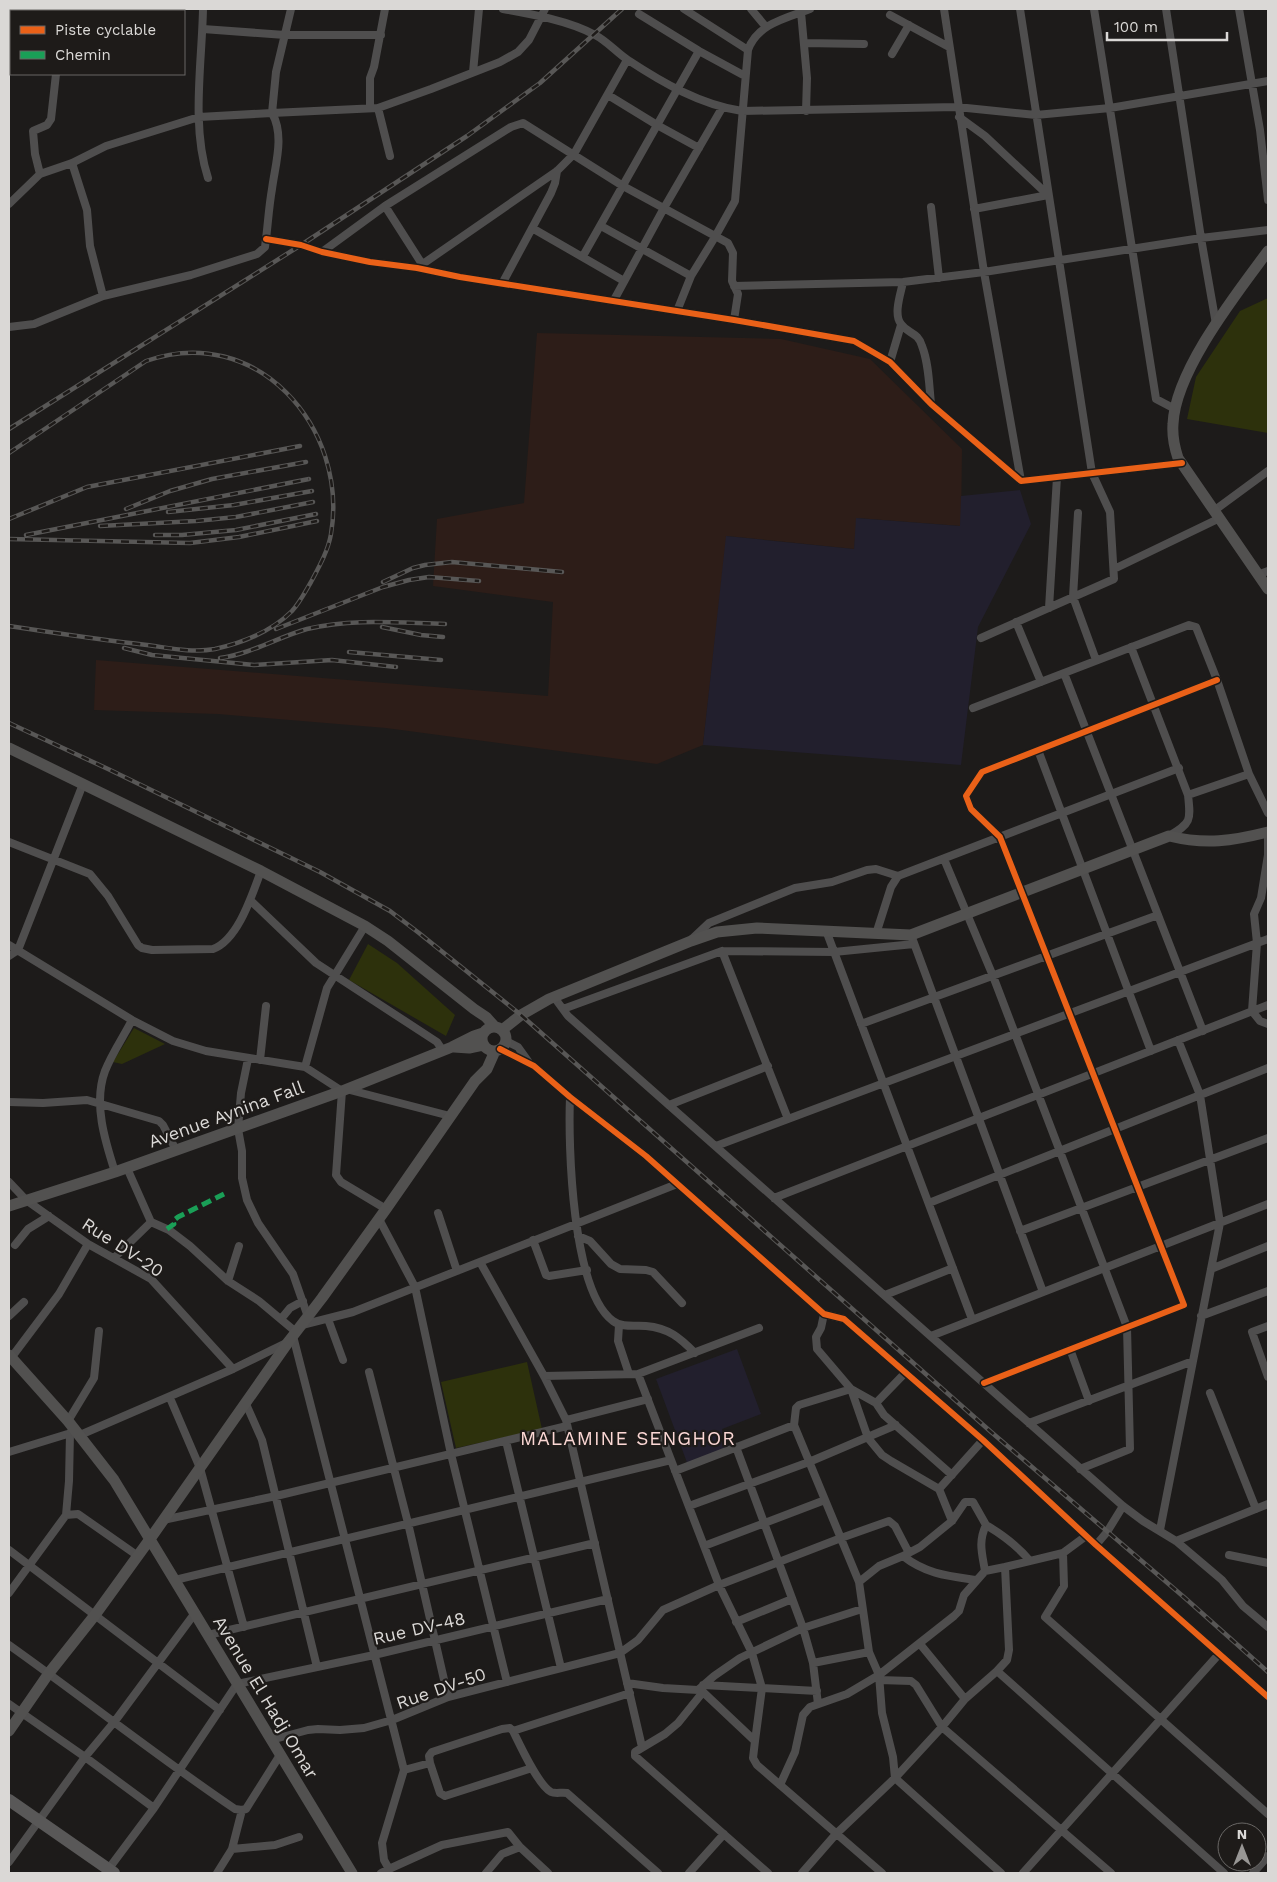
<svg xmlns="http://www.w3.org/2000/svg" width="1277" height="1882" font-family="'Work Sans',sans-serif">
	<rect width="100%" height="100%" fill="#1d1b1a"/>
	<path fill="#2d1d18" d="M 537,333 L 781,339 L 870,359 L 962,449 L 961,526 L 857,518 L 854,549 L 727,536 L 703,745 L 657,764 L 386,728 L 218,714 L 94,710 L 96,660 L 548,696 L 553,602 L 433,586 L 437,519 L 524,503 Z"/>
	<path fill="#221f2d" d="M 1020,490 L 1031,524 L 978,627 L 961,765 L 703,745 L 726,536 L 854,549 L 856,518 L 960,526 L 961,496 Z
		M 737,1349 L 761,1414 L 722,1429 L 731,1452 L 689,1468 L 656,1379 Z"/>
	<path fill="#2d310c" d="M 1268,298 L 1268,433 L 1187,419 L 1196,377 L 1240,311 Z
		M 368,944 L 397,963 L 455,1015 L 446,1036 L 349,980 Z
		M 134,1028 L 165,1044 L 122,1064 L 113,1062 Z
		M 527,1362 L 542,1429 L 456,1448 L 441,1382 Z"/>
	<g fill="none" stroke-linecap="round" stroke-linejoin="round">
		<path stroke="#4f4e4e" stroke-width="8" d="M 203,9 C 202,63 191,126 208,178
			M 503,9 C 531,14 570,21 595,35 C 607,41 617,53 628,60 C 663,83 701,105 742,111 L 957,107 L 1036,115 L 1110,108 L 1268,81
			M 684,9 L 748,50
			M 751,9 L 766,27
			M 944,9 L 984,272 L 1021,481
			M 1094,9 L 1156,399 L 1175,409
			M 1166,9 L 1201,238 L 1216,324
			M 1239,9 L 1260,130 L 1268,200
			M 68,11 L 68,9
			M 128,11 L 129,9
			M 801,12 L 807,78 L 806,111
			M 639,14 L 699,51 L 745,76
			M 890,15 L 949,47
			M 203,29 L 285,35 L 381,35
			M 804,43 L 864,44
			M 892,54 L 909,25
			M 473,72 L 479,9
			M 608,95 L 657,125 L 699,148
			M 370,108 L 370,78 L 374,67 L 385,9
			M 378,108 L 390,156
			M 959,117 L 985,136 L 1048,195
			M 72,163 L 87,210 L 90,246 L 103,296
			M 40,174 L 35,154 L 33,131 L 47,125 L 51,119 L 56,74
			M 9,204 L 40,174 L 72,163 L 106,146 L 199,117 L 272,113 L 276,72 L 291,9
			M 385,206 L 422,264
			M 931,207 L 939,278
			M 974,209 L 1048,195
			M 601,226 L 691,276
			M 532,228 L 624,281
			M 266,239 L 301,245 L 322,252 L 370,262 L 417,268 L 460,277 L 734,320 L 854,341 L 890,362 L 931,404 L 1021,481 L 1182,463
			M 322,252 L 385,206 L 511,127 L 523,123 L 623,186 L 728,243 L 733,253 L 732,281 L 738,294 L 734,320
			M 583,256 L 699,51
			M 417,268 L 557,171 L 574,154 L 627,60
			M 503,282 L 551,193 L 555,183 L 557,171
			M 903,282 C 901,293 893,314 901,324 C 908,334 918,332 922,346 C 929,364 929,385 931,404
			M 734,286 L 903,282 L 984,272 L 1201,238 L 1268,230
			M 614,300 L 664,208 L 722,108
			M 677,311 L 691,276 L 715,237 L 735,201 L 748,50 C 757,24 786,18 810,9
			M 9,327 L 34,324 L 103,296 L 191,275 L 257,254 L 265,247 L 266,239 C 268,223 269,206 272,189 C 275,165 285,136 272,113 L 378,108 L 431,89 L 500,62 L 518,52 L 529,40 L 545,9
			M 890,362 L 901,325
			M 1215,510 L 1268,471
			M 1078,513 L 1073,597 L 1096,660
			M 1114,569 L 1220,518
			M 1260,574 L 1268,571
			M 1049,608 L 1057,477
			M 1016,622 L 1041,682
			M 981,638 L 1114,579 L 1110,512 L 1092,473 L 1020,9
			M 1131,647 L 1188,795
			M 1064,673 L 1203,1031
			M 973,708 L 1189,625 L 1196,627 L 1217,680 L 1249,774 L 1268,813
			M 1038,750 L 1151,1051
			M 1268,832 L 1268,855 L 1261,898 L 1254,914 L 1257,943 L 1252,1011 L 1260,1021 L 1268,1024
			M 1169,836 C 1191,823 1191,821 1188,795 L 1249,774
			M 9,842 L 90,874 L 108,896 L 138,945 L 142,948 L 152,950 L 213,949 C 238,940 252,895 261,871
			M 944,859 L 993,976 L 1127,1327 L 1130,1449 L 1080,1469
			M 898,876 L 1179,768
			M 250,900 L 316,963 L 437,1042 L 443,1051
			M 827,933 L 972,1319
			M 911,935 L 1043,1292
			M 692,939 L 709,923 L 795,888 L 832,882 L 867,870 L 876,869 L 898,876 L 891,887 L 876,934
			M 9,945 L 132,1020 L 173,1041 L 206,1051 L 305,1067 L 342,1091 L 336,1175 L 341,1182 L 386,1209
			M 722,951 L 788,1119
			M 9,956 L 18,950 L 83,784
			M 554,997 L 568,1016 L 1123,1506 L 1143,1521 L 1176,1541 L 1222,1580 L 1243,1606 L 1268,1627
			M 563,1009 L 722,951 L 834,952 L 914,944
			M 861,1024 L 1158,915
			M 506,1041 L 518,1047 L 528,1061
			M 500,1049 L 534,1066 L 570,1097 L 646,1156 L 824,1314 L 844,1319 L 983,1440 L 1096,1545 L 1268,1697
			M 248,1059 L 241,1093 L 238,1129 L 242,1151 L 242,1178 L 247,1200 L 258,1223 L 293,1274 L 308,1317
			M 260,1060 L 266,1006
			M 305,1067 L 327,988 L 365,926
			M 346,1089 L 450,1116
			M 570,1097 C 568,1146 572,1291 613,1321 C 622,1328 635,1325 646,1326 C 669,1328 680,1338 695,1353
			M 9,1102 L 43,1103 L 87,1100 L 159,1121 L 163,1125 L 176,1150
			M 669,1105 L 768,1066
			M 716,1146 L 1268,939
			M 127,1168 L 151,1222 L 169,1230 L 190,1246 L 228,1281 L 259,1301 L 296,1332
			M 115,1172 C 105,1141 93,1103 105,1071 C 112,1053 124,1036 132,1020
			M 9,1182 L 26,1200 L 88,1244 L 151,1279 L 233,1369
			M 774,1198 L 1268,1005
			M 929,1203 L 1268,1068
			M 438,1213 L 457,1271
			M 379,1219 L 415,1287 L 451,1454 L 507,1682
			M 1020,1231 L 1268,1138
			M 578,1236 L 590,1241 L 611,1264 L 620,1269 L 646,1270 L 653,1272 L 682,1303
			M 533,1240 L 546,1275 L 549,1276 L 587,1270
			M 15,1245 L 28,1229 L 49,1216
			M 114,1258 L 151,1222
			M 480,1262 L 544,1376 L 566,1420 L 642,1747
			M 1211,1269 L 1268,1246
			M 228,1281 L 239,1246
			M 885,1295 L 953,1268
			M 824,1314 L 821,1328 L 816,1337 L 817,1349 L 851,1389 L 868,1438 L 882,1455 L 891,1461 L 939,1489 L 952,1521
			M 9,1316 L 24,1302
			M 1201,1316 L 1268,1291
			M 281,1319 L 290,1308 L 303,1301
			M 328,1319 L 343,1360
			M 302,1325 L 353,1312 L 677,1184
			M 619,1325 L 618,1341 L 629,1374
			M 1268,1326 L 1252,1332 L 1268,1377
			M 293,1336 L 404,1770 L 382,1843 L 384,1860 L 389,1869 L 381,1873
			M 931,1336 L 1268,1204
			M 1070,1349 L 1089,1401
			M 11,1358 L 59,1294 L 88,1244
			M 369,1372 L 408,1523 L 448,1697
			M 905,1373 L 876,1403 L 884,1415 L 952,1475
			M 638,1374 L 719,1585 L 752,1653 L 762,1688 L 755,1741
			M 544,1376 L 638,1374 L 759,1328
			M 984,1383 L 1184,1305 L 1000,837 L 971,809 L 966,796 L 982,772 L 1217,680
			M 1210,1393 L 1256,1509
			M 170,1398 L 200,1468 L 244,1627
			M 876,1403 L 851,1389 L 799,1405 L 796,1408 L 794,1425 L 859,1582 L 869,1652 L 879,1675 L 882,1713 L 893,1757 L 895,1778 L 1001,1873
			M 246,1404 L 262,1440 L 317,1667
			M 566,1420 L 648,1399
			M 68,1421 L 94,1378 L 99,1331
			M 1029,1423 L 1193,1361
			M 80,1435 L 233,1369 L 286,1343
			M 506,1441 L 561,1668
			M 736,1447 L 803,1628 L 813,1663 L 818,1704
			M 9,1452 L 74,1432
			M 675,1471 L 794,1425
			M 939,1489 L 983,1440
			M 689,1506 L 809,1462 L 896,1425
			M 66,1515 L 78,1514 L 138,1556
			M 163,1520 L 276,1496 L 567,1426
			M 986,1525 C 1003,1535 1017,1545 1030,1561
			M 1160,1530 L 1220,1223 L 1200,1095 L 1178,1040
			M 1176,1541 L 1268,1504
			M 1096,1545 L 1107,1532 L 1123,1506
			M 704,1546 L 825,1500
			M 9,1550 L 220,1710
			M 1063,1553 L 1064,1586 L 1045,1617 L 1268,1814
			M 1229,1555 L 1268,1563
			M 1005,1567 L 1063,1553 L 1086,1536
			M 175,1580 L 671,1460
			M 976,1580 C 948,1576 926,1574 903,1556 L 920,1547 L 952,1521 L 965,1502 L 973,1502 L 986,1525 C 978,1542 982,1553 985,1571
			M 859,1582 L 879,1566 L 903,1556
			M 9,1593 L 66,1515 L 69,1481 L 70,1433
			M 736,1622 L 792,1599
			M 208,1635 L 595,1543
			M 920,1644 L 965,1699
			M 9,1645 C 85,1699 158,1757 235,1809 L 242,1810
			M 813,1663 L 869,1652
			M 997,1671 L 1224,1873
			M 879,1680 L 911,1681 L 916,1685 L 942,1727 L 1111,1873
			M 627,1683 L 663,1688 L 698,1690 L 703,1692 L 755,1741 L 753,1758 L 757,1765 L 882,1873
			M 703,1685 L 817,1691
			M 698,1690 L 714,1676 L 740,1658 L 803,1628 L 862,1609
			M 703,1692 L 678,1723 L 665,1734 L 635,1752 L 635,1756 L 768,1873
			M 630,1693 L 513,1731 C 520,1745 538,1785 551,1792 C 555,1794 562,1792 567,1793 L 658,1873
			M 9,1704 L 85,1757 L 154,1808
			M 271,1740 L 308,1730 L 318,1729 L 340,1730 L 364,1728 L 392,1720 L 448,1697 L 620,1653 L 638,1640 L 663,1610 L 719,1585 L 841,1538 L 889,1521 L 895,1526 L 909,1553
			M 430,1763 L 429,1756 L 432,1752 L 502,1729 L 510,1728 L 513,1731
			M 404,1770 L 430,1763 L 440,1793 L 445,1796 L 532,1768
			M 780,1785 L 795,1752 L 803,1715 L 810,1707 L 847,1694 L 879,1675 L 954,1616 L 959,1611 L 964,1595 L 985,1571 L 1005,1567 L 1009,1650 L 1007,1660 L 997,1671 L 965,1699 L 942,1727 L 895,1778 L 836,1834 L 802,1873
			M 232,1849 L 275,1845 L 299,1837
			M 9,1862 L 85,1757 L 115,1721 L 195,1613
			M 389,1869 L 442,1845 L 508,1832 L 520,1847 L 548,1873
			M 107,1871 L 154,1808 L 237,1684 L 374,1655 L 608,1599
			M 217,1873 L 232,1849 L 242,1810 L 246,1809 L 280,1755
			M 486,1873 L 502,1854 L 520,1847
			M 689,1873 L 724,1834
			M 1023,1873 L 1219,1654
			M 1253,1873 L 1268,1856"/>
		<path stroke="#525150" stroke-width="11" d="M 1268,251 C 1237,293 1175,371 1173,424 C 1172,437 1174,446 1178,458 L 1268,589
			M 9,748 L 261,871 L 365,926 L 388,941 L 474,1009 L 486,1017 L 495,1027
			M482 1039a12 12 0 1 1 24 0a12 12 0 1 1-24 0Z
			M 502,1030 L 521,1015 L 549,999 L 691,941 L 717,932 L 757,928 L 911,935 L 1169,836 C 1206,845 1232,841 1268,832
			M 454,1047 L 469,1048 L 483,1045
			M 9,1206 L 115,1172 L 342,1091 L 452,1047 L 474,1036 L 483,1033
			M 9,1355 L 68,1421 L 114,1480 L 352,1873
			M 9,1731 L 49,1673 L 95,1615 L 150,1539 L 289,1341 L 322,1298 L 386,1209 L 475,1081 L 487,1069 L 495,1051"/>
		<path stroke="#595858" stroke-width="12" d="M 9,1800 L 114,1873"/>
		<defs>
			<path id="rail" d="M 9,429 L 301,245 L 467,136 L 540,83 L 622,9
				M 9,453 L 146,361 C 256,322 349,427 331,534 C 328,551 319,567 311,582 C 305,592 300,602 292,611 C 272,631 242,643 215,649 C 192,653 170,648 147,645 C 101,640 55,633 9,626
				M 126,509 L 170,491 L 212,479 L 306,462
				M 168,512 L 234,505 L 312,491
				M 9,519 L 87,487 L 300,446
				M 100,526 L 196,521 L 236,517 L 313,502
				M 26,535 L 309,479
				M 155,535 L 182,535 L 236,530 L 316,514
				M 9,539 L 190,543 L 239,537 L 317,521
				M 383,582 L 413,568 L 425,565 L 452,562 L 562,572
				M 382,627 L 421,635 L 443,637
				M 276,629 L 383,587 L 409,580 L 429,577 L 479,581
				M 124,648 L 152,655 L 254,665 L 332,660 L 396,667
				M 349,652 L 441,660
				M 220,658 C 251,654 278,637 307,629 C 352,618 400,623 445,624
				M 9,723 L 108,769 L 320,872 L 390,911 L 419,933 L 521,1015 L 990,1431 L 1185,1598 L 1268,1672"/>
		</defs>
		<use href="#rail" stroke="#585756" stroke-width="4.5"/>
		<use href="#rail" stroke="#1e1b19" stroke-width="2.5" stroke-dasharray="8" stroke-linecap="butt"/>
		<path stroke="#1a9f57" stroke-width="5" stroke-dasharray="10 5" stroke-linecap="butt" d="M 167,1229 L 174,1224 L 173,1221 L 178,1217 L 224,1194"/>
		<defs>
			<path id="cycleway" d="M 266,239 L 301,245 L 322,252 L 370,262 L 417,268 L 460,277 L 734,320 L 854,341 L 890,362 L 931,404 L 1021,481 L 1182,463
				M 500,1049 L 534,1066 L 570,1097 L 646,1156 L 824,1314 L 844,1319 L 983,1440 L 1096,1545 L 1268,1697
				M 984,1383 L 1184,1305 L 1000,837 L 971,809 L 966,796 L 982,772 L 1217,680"/>
		</defs>
		<use href="#cycleway" stroke="#1e1b19" stroke-width="9"/>
		<use href="#cycleway" stroke="#ea6118" stroke-width="6"/>
	</g>
	<g text-anchor="middle" dominant-baseline="central" stroke-width="4.5" stroke-linejoin="round" paint-order="stroke">
		<g font-size="18" fill="#dad8d6" stroke="#1e1b19">
			<text transform="translate(226 1114) rotate(-20)">Avenue Aynina Fall</text>
			<text transform="translate(123 1247) rotate(33)">Rue DV-20</text>
			<text transform="translate(419 1628) rotate(-13)">Rue DV-48</text>
			<text transform="translate(441 1688) rotate(-19)">Rue DV-50</text>
			<text transform="translate(266 1697) rotate(59)">Avenue El Hadj Omar</text>
		</g>
		<g font-size="19" letter-spacing="1" fill="#fcd8d5" stroke="#1e1b19">
			<text x="628" y="1438">MALAMINE SENGHOR</text>
		</g>
	</g>
	<rect width="1277" height="1882" fill="none" stroke="#dad8d6" stroke-width="20"/>
	<rect x="10" y="10" width="175" height="65" fill="#1e1b19" stroke="#696765"/>
	<rect x="20" y="26" width="25" height="8" fill="#ea6118" stroke="#696765"/>
	<text x="55" y="35" font-size="15" fill="#dad8d6">Piste cyclable</text>
	<rect x="20" y="51" width="25" height="8" fill="#1a9f57" stroke="#696765"/>
	<text x="55" y="60" font-size="15" fill="#dad8d6">Chemin</text>
	<g transform="translate(1242 1847)"><circle r="24" fill="#1e1b19" stroke="#696765"/>
	<path d="M0-4L9 19L0 12L-9 19Z" fill="#989694"/>
	<text y="-8" font-size="14" font-weight="bold" text-anchor="middle" fill="#dad8d6">N</text>
	</g>
	<path d="M1107 32v8h120v-8" fill="none" stroke="#dad8d6" stroke-width="2.5"/>
	<text x="1114" y="32" font-size="15" fill="#dad8d6" stroke="#1e1b19" stroke-width="4" paint-order="stroke">100 m</text>
</svg>
